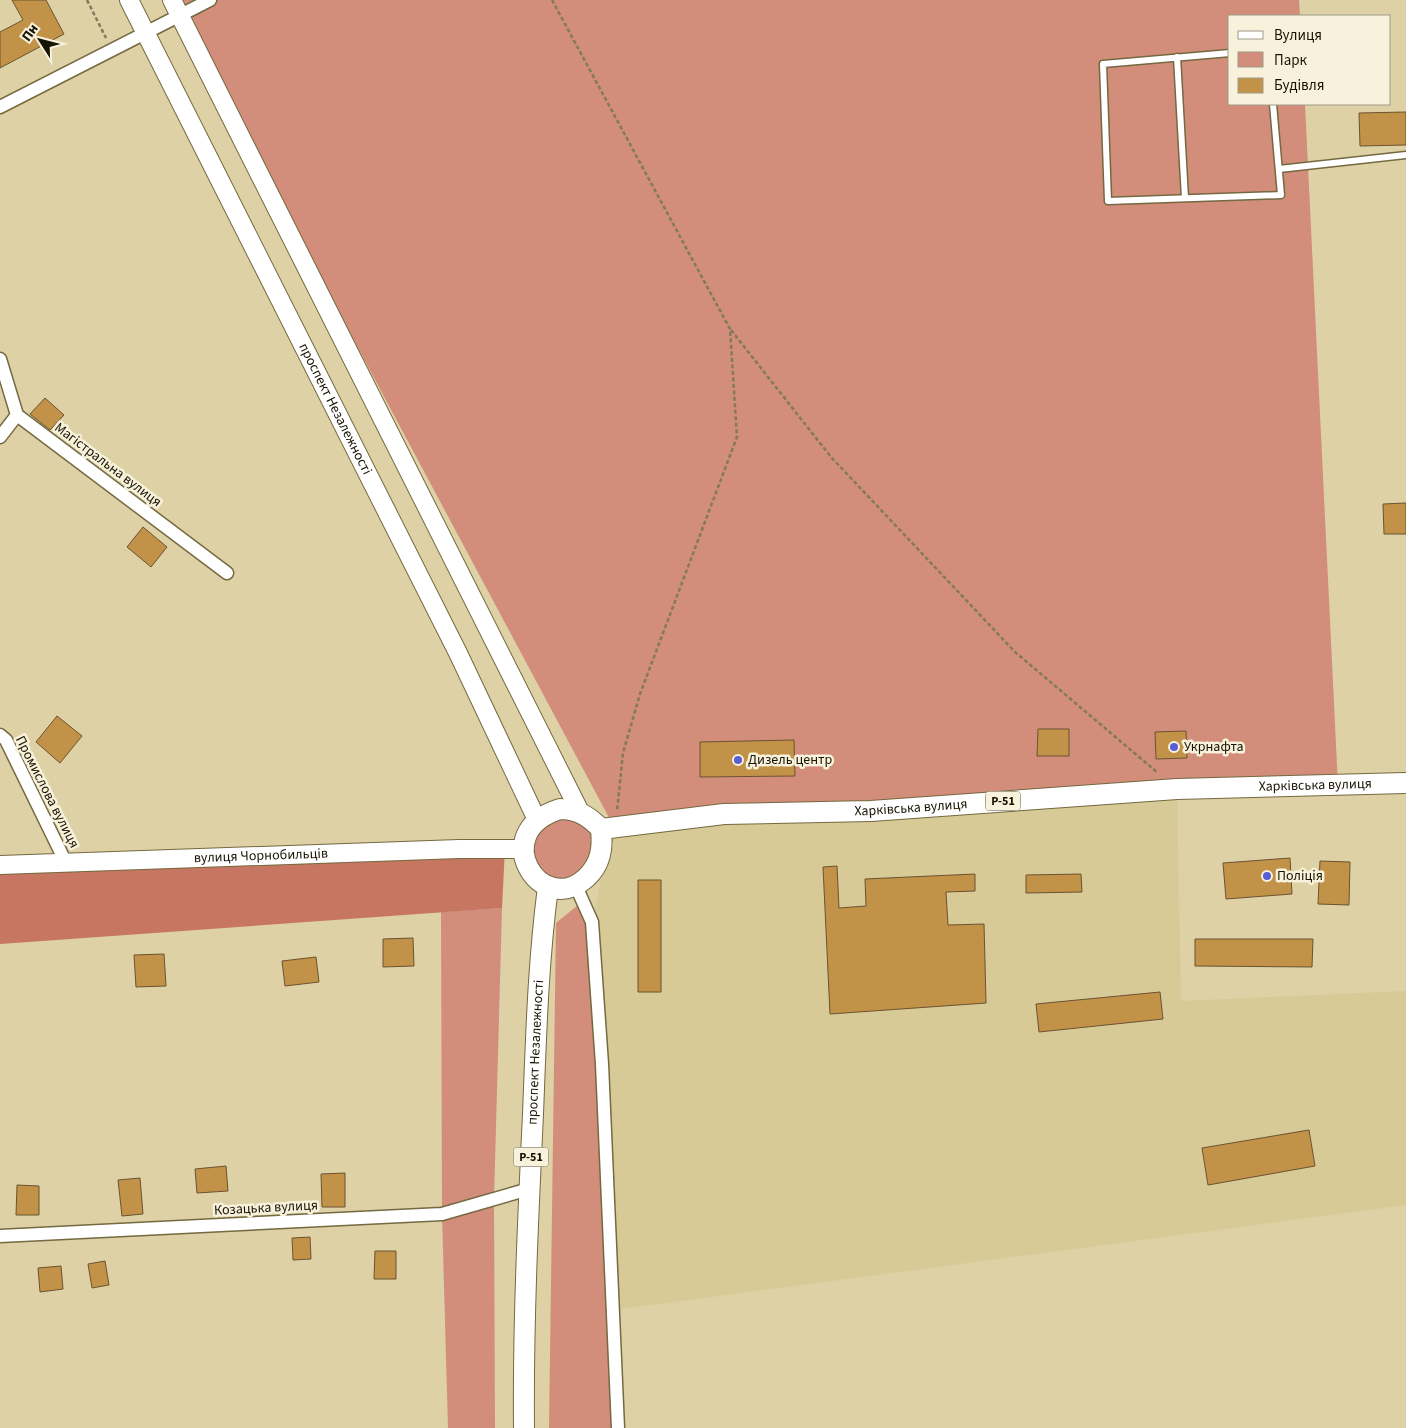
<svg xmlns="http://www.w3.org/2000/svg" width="1406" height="1428" font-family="'Source Sans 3',sans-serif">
	<rect width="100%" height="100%" fill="#ddd1a5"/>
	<path fill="#d7ca96" d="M 1177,789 L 1181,1001 L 1406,991 L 1406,1205 L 613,1310 L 592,922 L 613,825 Z"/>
	<path fill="#d28d7b" d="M 172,0 L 1299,0 L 1300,16 L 1230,16 L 1230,104 L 1305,104 L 1338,786 L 613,825 Z
		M 547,813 L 601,829 L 582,881 L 537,880 L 526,834 Z
		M 583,901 L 592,922 L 618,1428 L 549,1428 L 556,923 Z
		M 502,908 L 494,1199 L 495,1428 L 448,1428 L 442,1214 L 441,912 Z"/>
	<path fill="#c77661" d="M 505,848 L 502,908 L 0,944 L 0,865 Z"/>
	<path fill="#c29249" stroke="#6b5330" d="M 12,0 L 46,0 L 64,34 L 0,68 L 0,32 L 23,20 Z
		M 1406,112 L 1406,145 L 1360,146 L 1359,113 Z
		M 45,398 L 64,415 L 50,430 L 30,414 Z
		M 1406,503 L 1406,534 L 1384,534 L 1383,504 Z
		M 143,527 L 167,547 L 151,567 L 127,547 Z
		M 57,716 L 82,736 L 60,763 L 36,742 Z
		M 1038,729 L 1069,729 L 1069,756 L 1037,756 Z
		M 1186,731 L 1187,758 L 1156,759 L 1155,732 Z
		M 794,740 L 795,776 L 700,777 L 700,742 Z
		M 1290,858 L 1292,894 L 1226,899 L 1223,863 Z
		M 1320,861 L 1350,862 L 1349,905 L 1318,904 Z
		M 837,866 L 839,908 L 866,906 L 865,879 L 975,874 L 975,891 L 946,892 L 948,925 L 984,924 L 986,1003 L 830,1014 L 823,867 Z
		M 1081,874 L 1082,892 L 1026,893 L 1026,875 Z
		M 638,880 L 661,880 L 661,992 L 638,992 Z
		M 413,938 L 414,966 L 383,967 L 383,939 Z
		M 1195,939 L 1313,939 L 1312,967 L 1195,966 Z
		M 164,954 L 166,986 L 136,987 L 134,955 Z
		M 316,957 L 319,982 L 285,986 L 282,961 Z
		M 1160,992 L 1163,1019 L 1039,1032 L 1036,1004 Z
		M 1309,1130 L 1315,1166 L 1208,1185 L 1202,1148 Z
		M 226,1166 L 228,1191 L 197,1193 L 195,1169 Z
		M 345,1173 L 345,1207 L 322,1207 L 321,1174 Z
		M 140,1178 L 143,1214 L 122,1216 L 118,1180 Z
		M 17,1185 L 39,1186 L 39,1215 L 16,1215 Z
		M 310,1237 L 311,1259 L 293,1260 L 292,1238 Z
		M 375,1251 L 396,1251 L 396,1279 L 374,1279 Z
		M 105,1261 L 109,1285 L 92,1288 L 88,1264 Z
		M 61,1266 L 63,1289 L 40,1292 L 38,1268 Z"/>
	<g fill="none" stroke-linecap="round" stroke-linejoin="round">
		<defs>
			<path id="lane" d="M 1230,53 L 1103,64 L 1108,201 L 1281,195 L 1273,104
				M 1177,57 L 1185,198
				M 1279,169 L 1406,155"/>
			<path id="street" d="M 0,107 L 210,0
				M 0,359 L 17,415 L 227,573
				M 0,437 L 17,415
				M 0,735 L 6,740 L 66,863
				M 575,884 L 592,922 L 602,1064 L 618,1428
				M 0,1236 L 442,1214 L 529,1189"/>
			<g id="secondary">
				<path id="s1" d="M 129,0 L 458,653 L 537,820"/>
				<path d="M 172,0 L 580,812"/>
				<path id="s2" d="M 0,865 L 459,849 L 523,849"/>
			</g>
			<g id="primary">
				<path d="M 560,809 C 577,809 589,816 601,829 C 603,848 601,864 586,878 C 541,919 486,832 560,809 Z"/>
				<path id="s3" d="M 601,829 L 724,814 L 871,811 L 1177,789 L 1406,783"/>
				<path id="s4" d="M 524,1428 C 523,1323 528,1219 533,1114 C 536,1038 538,963 548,887"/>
			</g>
		</defs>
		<use href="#lane" stroke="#746940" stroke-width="9"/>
		<use href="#street" stroke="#746940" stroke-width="15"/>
		<use href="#secondary" stroke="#746940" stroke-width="20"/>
		<use href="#primary" stroke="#746940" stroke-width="22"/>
		<path stroke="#827a5b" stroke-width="2.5" stroke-dasharray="4 2.5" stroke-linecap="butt" d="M 87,0 L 106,38
			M 552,0 L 730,329 L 737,437 L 640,694 L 623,753 L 617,811
			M 731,330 L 831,457 L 1015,652 L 1158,773"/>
		<use href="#lane" stroke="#fff" stroke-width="6"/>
		<use href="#street" stroke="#fff" stroke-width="12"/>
		<use href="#secondary" stroke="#fff" stroke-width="18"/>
		<use href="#primary" stroke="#fff" stroke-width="20"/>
	</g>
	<g fill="#565ed5" stroke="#f8f2dc" stroke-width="2">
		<circle cx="1174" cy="747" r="5"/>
		<circle cx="738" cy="760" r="5"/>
		<circle cx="1267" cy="876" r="5"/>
	</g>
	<g text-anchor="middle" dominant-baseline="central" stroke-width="5" stroke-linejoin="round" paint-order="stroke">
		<g fill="#f8f2dc" stroke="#5b5745" stroke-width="1">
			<rect x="985.5" y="791.5" width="35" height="19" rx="4"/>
			<rect x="513.5" y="1147.5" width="35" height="19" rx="4"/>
		</g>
		<g font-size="12" font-weight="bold" fill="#181404">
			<text x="1003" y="801">Р-51</text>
			<text x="531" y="1157">Р-51</text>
		</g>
		<g font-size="14" fill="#181404" stroke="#f8f2dc">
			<text stroke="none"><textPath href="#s1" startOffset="458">проспект Незалежності</textPath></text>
			<text transform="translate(108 465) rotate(37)">Магістральна вулиця</text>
			<text stroke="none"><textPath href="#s3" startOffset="716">Харківська вулиця</textPath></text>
			<text transform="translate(47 792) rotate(63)">Промислова вулиця</text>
			<text stroke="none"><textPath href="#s3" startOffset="311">Харківська вулиця</textPath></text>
			<text stroke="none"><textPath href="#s2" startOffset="261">вулиця Чорнобильців</textPath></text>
			<text stroke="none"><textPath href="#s4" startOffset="376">проспект Незалежності</textPath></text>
			<text transform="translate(266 1208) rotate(-3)">Козацька вулиця</text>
		</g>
		<g font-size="14" fill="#181404" stroke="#f8f2dc" text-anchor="start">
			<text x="1184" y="747">Укрнафта</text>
			<text x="748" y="760">Дизель центр</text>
			<text x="1277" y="876">Поліція</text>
		</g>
	</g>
	<rect x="1228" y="15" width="162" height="90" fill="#f8f2dc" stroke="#9e9986"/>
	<rect x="1238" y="31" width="25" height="8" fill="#ffffff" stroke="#9e9986"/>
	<text x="1274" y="40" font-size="15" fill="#181404">Вулиця</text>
	<rect x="1238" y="52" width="25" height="15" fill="#d28d7b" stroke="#9e9986"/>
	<text x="1274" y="65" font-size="15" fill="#181404">Парк</text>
	<rect x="1238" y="78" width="25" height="15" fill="#c29249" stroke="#9e9986"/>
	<text x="1274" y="90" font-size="15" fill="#181404">Будівля</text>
	<g transform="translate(40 40) rotate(306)" stroke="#f8f2dc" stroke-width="4" paint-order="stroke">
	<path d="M0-4L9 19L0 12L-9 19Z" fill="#181404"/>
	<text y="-8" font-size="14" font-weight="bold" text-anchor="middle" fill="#181404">Пн</text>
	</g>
</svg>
